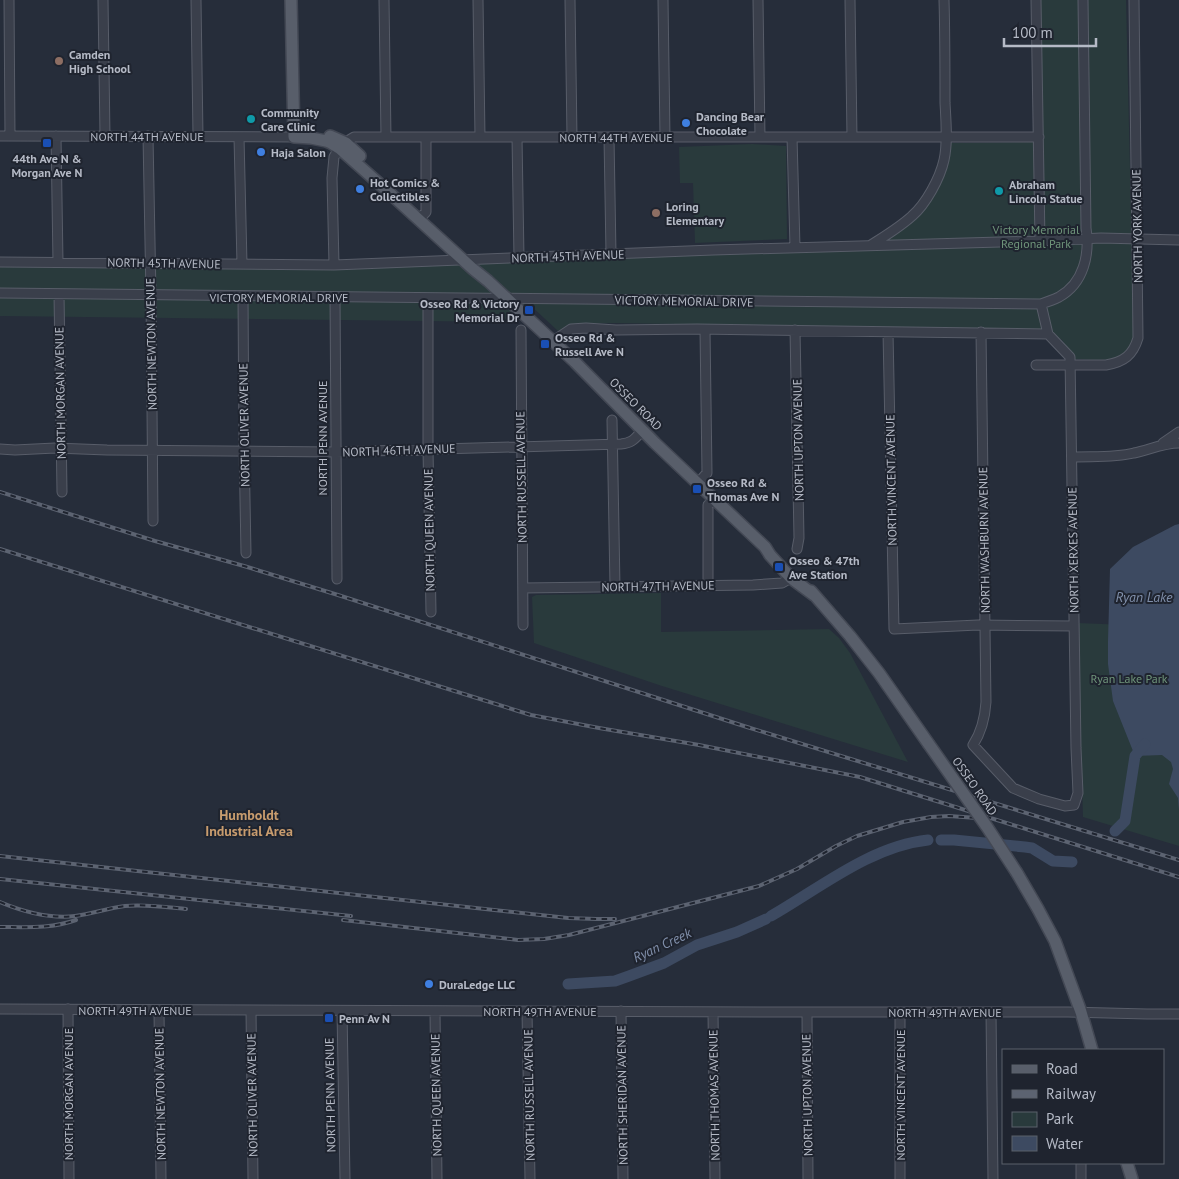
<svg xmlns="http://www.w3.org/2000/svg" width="1179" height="1179" font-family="'PT Sans',sans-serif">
	<rect width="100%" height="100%" fill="#262d3a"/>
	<path fill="#293a3c" d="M 1040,0 L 1126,0 L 1134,340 C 1132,344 1130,348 1128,350 C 1116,364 1090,359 1074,359 L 1062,340 L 1048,334 L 1033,330 L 614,323 L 574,324 L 558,331 L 529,304 L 511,322 L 0,316 L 0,267 L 242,269 L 334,268 L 864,249 L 916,218 L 931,200 L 945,171 L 950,143 L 1043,142 L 1042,132 Z
		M 752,144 L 786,146 L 787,239 L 695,243 L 693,183 L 680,183 L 679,147 Z
		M 661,593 L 661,632 L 829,629 L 839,638 L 850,653 L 908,762 L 662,686 L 534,643 L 532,597 L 536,595 Z
		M 1077,623 L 1179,627 L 1179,846 L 1083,817 Z"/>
	<path fill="#3d4a61" d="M 1179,524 L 1179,810 L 1178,798 L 1169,784 L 1173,769 L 1171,762 L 1162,755 L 1135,756 L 1113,701 L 1108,664 L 1108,641 L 1110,569 L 1133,547 L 1175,525 Z"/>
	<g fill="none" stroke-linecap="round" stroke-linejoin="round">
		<path stroke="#3d4a61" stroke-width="11" d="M 1115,831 L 1125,821 L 1135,756 L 1145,744
			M 941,840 L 954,840 L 1025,847 L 1032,848 L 1053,861 L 1072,862
			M 771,916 C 820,888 871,846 928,840
			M 568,984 L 615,981 L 629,976 L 664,963 L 697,945 L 737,932 L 766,919"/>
		<defs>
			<path id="minor" d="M 9,0 L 10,136
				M 103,0 L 105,136
				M 196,0 L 198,136
				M 384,0 L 386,137
				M 478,0 L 480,137
				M 570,0 L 572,137
				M 663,0 L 665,137
				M 758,0 L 760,137
				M 850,0 L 852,137
				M 1036,0 L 1040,241
				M 0,136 L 294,137
				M 56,136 L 58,262
				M 148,136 L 151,295 L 153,521
				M 239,137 L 242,264
				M 517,137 L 519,258
				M 609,137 L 611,254
				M 792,137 L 795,247
				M 346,143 L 349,140 L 354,137 L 1039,137
				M 423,215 L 426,212 L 426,137
				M 871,245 C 885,236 900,227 912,216 C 926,204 940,178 944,160 C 948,143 946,121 945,103 C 945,69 945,34 944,0
				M 0,262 L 334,265 L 713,250 L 1040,241 L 1101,238 L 1179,240
				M 334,265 L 332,178 L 334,157 L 339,148
				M 0,293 L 1041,304 C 1047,302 1053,300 1059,297 C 1084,283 1090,254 1086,228 L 1083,0
				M 59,294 L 62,492
				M 243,296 L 244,446 L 246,553
				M 335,297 L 337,579
				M 428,298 L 428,449 L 431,612
				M 521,330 L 523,625
				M 795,330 L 799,538 L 797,549
				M 888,332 L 894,629 L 978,625 L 1074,626
				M 981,332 L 986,702 C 985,718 982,731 973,745 L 1013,788 L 1039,799 L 1065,806 L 1074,805 L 1078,793 L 1076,748 L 1070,357 L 1048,334 L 1041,304
				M 553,341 L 571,329 L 586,328 L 616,330 L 697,329 L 1048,334
				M 1036,365 L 1106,365 C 1124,362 1133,355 1138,338 L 1134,0
				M 612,420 L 615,587
				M 1163,443 L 1179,432
				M 0,449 L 15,450 L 55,448 L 107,450 L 336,452 L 621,444 C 633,443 635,438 643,430
				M 1072,457 C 1092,456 1114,458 1134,453 C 1149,450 1163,443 1179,443
				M 698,483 L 707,473 L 705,330
				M 708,586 L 708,505 L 715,499
				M 523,588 L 753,585 L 782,583 L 791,578
				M 0,1009 L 760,1012 L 1068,1012 L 1147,1014 L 1179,1014
				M 68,1009 L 69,1179
				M 159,1010 L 161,1179
				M 251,1010 L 253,1179
				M 342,1011 L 345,1179
				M 435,1011 L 437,1179
				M 527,1011 L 530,1179
				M 621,1011 L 623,1179
				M 713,1012 L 715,1179
				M 807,1012 L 808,1179
				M 900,1012 L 900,1179
				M 991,1012 L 993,1179
				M 1081,1179 L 1081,1163"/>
			<path id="major" d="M 291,0 L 294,137 L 311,138 L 326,141 L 331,143 L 339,148 L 383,187 L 473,269 L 488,281 L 575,362 L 655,443 L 765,547 L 770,555 L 791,578 L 814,595
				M 330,136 L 346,143 L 360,156
				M 811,591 L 850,636 L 879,673 L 928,743
				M 1017,873 L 1038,909 L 1055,941 L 1081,1012 L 1092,1050
				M 1127,1163 L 1132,1179"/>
		</defs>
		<use href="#minor" stroke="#585d69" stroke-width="11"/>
		<use href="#major" stroke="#434854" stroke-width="14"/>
		<use href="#minor" stroke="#3a3f4b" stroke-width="9"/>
		<use href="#major" stroke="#585e6a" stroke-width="11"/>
		<defs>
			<path id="rail" d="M 0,492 L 155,541 L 244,566 L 338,595 L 747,727 L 1179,860
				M 0,549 L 531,715 L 599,728 L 699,745 L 860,777 L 1179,877
				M 0,856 L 568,918 L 596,919 L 615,919
				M 0,879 L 351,916
				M 0,902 C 24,912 49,919 75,916 C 92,914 108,908 125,906 C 145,904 166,907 186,909
				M 343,920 L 518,940 L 544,939 L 569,935 L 759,886 L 797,869 L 836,846 L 857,836 L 903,822 L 931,817 L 949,816 L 977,818
				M 0,927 C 25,927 51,929 76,920"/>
		</defs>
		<use href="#rail" stroke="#5c6371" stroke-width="4"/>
		<use href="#rail" stroke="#1f242f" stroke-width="2" stroke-dasharray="5.5" stroke-linecap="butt"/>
		<defs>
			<path id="major-bridge" d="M 928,743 L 987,827 L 1017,873"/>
		</defs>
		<use href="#major-bridge" stroke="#434854" stroke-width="14" stroke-linecap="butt"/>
		<use href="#major-bridge" stroke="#585e6a" stroke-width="11"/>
	</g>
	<g fill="#8d6e63" stroke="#1f242f" stroke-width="2">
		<circle cx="59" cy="61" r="5"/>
		<circle cx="656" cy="213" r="5"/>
	</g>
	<g fill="#0f9aa8" stroke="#1f242f" stroke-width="2">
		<circle cx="251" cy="119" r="5"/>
		<circle cx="999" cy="191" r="5"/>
	</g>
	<g fill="#3f7fe0" stroke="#1f242f" stroke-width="2">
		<circle cx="686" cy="123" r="5"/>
		<circle cx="261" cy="152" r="5"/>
		<circle cx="360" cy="189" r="5"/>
		<circle cx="429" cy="984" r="5"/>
	</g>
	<g fill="#1a4fb4" stroke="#1f242f" stroke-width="2">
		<rect x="42" y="138" width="10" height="10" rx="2.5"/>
		<rect x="524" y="305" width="10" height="10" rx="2.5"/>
		<rect x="540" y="339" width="10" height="10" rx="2.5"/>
		<rect x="692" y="484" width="10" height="10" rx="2.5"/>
		<rect x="774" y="562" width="10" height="10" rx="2.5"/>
		<rect x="324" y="1013" width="10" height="10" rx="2.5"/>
	</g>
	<g text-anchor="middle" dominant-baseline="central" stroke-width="4" stroke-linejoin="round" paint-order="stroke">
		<g font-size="12" font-weight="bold" fill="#b5bac6" stroke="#1f242f" text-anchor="start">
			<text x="69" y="54">Camden<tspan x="69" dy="14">High School</tspan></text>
			<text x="261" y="112">Community<tspan x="261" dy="14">Care Clinic</tspan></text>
			<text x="696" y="116">Dancing Bear<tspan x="696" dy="14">Chocolate</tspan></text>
			<text x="271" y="152">Haja Salon</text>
			<text x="47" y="158" text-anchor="middle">44th Ave N &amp;<tspan x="47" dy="14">Morgan Ave N</tspan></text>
			<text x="370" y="182">Hot Comics &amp;<tspan x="370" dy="14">Collectibles</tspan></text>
			<text x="1009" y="184">Abraham<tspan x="1009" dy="14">Lincoln Statue</tspan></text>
			<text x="666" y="206">Loring<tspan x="666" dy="14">Elementary</tspan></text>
			<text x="519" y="303" text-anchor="end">Osseo Rd &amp; Victory<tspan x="519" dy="14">Memorial Dr</tspan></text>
			<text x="555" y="337">Osseo Rd &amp;<tspan x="555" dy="14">Russell Ave N</tspan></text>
			<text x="707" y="482">Osseo Rd &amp;<tspan x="707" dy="14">Thomas Ave N</tspan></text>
			<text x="789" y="560">Osseo &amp; 47th<tspan x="789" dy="14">Ave Station</tspan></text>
			<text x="439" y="984">DuraLedge LLC</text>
			<text x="339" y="1018">Penn Av N</text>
		</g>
		<g font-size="12" fill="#b5bac6" stroke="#1f242f">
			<text x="147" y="136">NORTH 44TH AVENUE</text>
			<text x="616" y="137">NORTH 44TH AVENUE</text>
			<text transform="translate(1137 226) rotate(-91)">NORTH YORK AVENUE</text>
			<text transform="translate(568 256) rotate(-2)">NORTH 45TH AVENUE</text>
			<text transform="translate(164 263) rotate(1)">NORTH 45TH AVENUE</text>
			<text x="279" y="297">VICTORY MEMORIAL DRIVE</text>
			<text transform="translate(684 301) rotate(1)">VICTORY MEMORIAL DRIVE</text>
			<text transform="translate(151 344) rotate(-91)">NORTH NEWTON AVENUE</text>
			<text transform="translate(60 393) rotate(-91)">NORTH MORGAN AVENUE</text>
			<text transform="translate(636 404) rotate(45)">OSSEO ROAD</text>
			<text transform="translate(244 425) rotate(-91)">NORTH OLIVER AVENUE</text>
			<text transform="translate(322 438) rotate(-90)">NORTH PENN AVENUE</text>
			<text transform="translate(798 440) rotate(-91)">NORTH UPTON AVENUE</text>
			<text transform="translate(399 450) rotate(-2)">NORTH 46TH AVENUE</text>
			<text transform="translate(521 477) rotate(-91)">NORTH RUSSELL AVENUE</text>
			<text transform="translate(891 480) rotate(-91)">NORTH VINCENT AVENUE</text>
			<text transform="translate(429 530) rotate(-91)">NORTH QUEEN AVENUE</text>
			<text transform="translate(984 540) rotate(-91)">NORTH WASHBURN AVENUE</text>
			<text transform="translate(1073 550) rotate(-91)">NORTH XERXES AVENUE</text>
			<text transform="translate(658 586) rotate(-1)">NORTH 47TH AVENUE</text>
			<text transform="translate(975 786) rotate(55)">OSSEO ROAD</text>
			<text x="135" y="1010">NORTH 49TH AVENUE</text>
			<text x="540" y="1011">NORTH 49TH AVENUE</text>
			<text x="945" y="1012">NORTH 49TH AVENUE</text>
			<text transform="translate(68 1094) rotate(-90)">NORTH MORGAN AVENUE</text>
			<text transform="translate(160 1094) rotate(-91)">NORTH NEWTON AVENUE</text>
			<text transform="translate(252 1095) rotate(-91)">NORTH OLIVER AVENUE</text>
			<text transform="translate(330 1095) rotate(-91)">NORTH PENN AVENUE</text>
			<text transform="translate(436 1095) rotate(-91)">NORTH QUEEN AVENUE</text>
			<text transform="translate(529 1095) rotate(-91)">NORTH RUSSELL AVENUE</text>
			<text transform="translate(622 1095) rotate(-91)">NORTH SHERIDAN AVENUE</text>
			<text transform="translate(714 1095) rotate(-91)">NORTH THOMAS AVENUE</text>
			<text transform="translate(807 1095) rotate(-91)">NORTH UPTON AVENUE</text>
			<text transform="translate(900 1095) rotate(-90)">NORTH VINCENT AVENUE</text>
		</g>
		<g font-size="12" fill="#6f947a" stroke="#1f242f">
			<text x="1036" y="229">Victory Memorial<tspan x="1036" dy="14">Regional Park</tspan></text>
			<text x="1129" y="678">Ryan Lake Park</text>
		</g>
		<g font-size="14" font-style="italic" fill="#808faa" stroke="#1f242f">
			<text x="1144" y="597">Ryan Lake</text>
			<text transform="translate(662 945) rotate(-25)">Ryan Creek</text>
		</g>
		<g font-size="14" font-weight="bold" fill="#c89c6e" stroke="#1f242f">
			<text x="249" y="815">Humboldt<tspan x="249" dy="16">Industrial Area</tspan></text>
		</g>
	</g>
	<rect x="1002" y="1049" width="162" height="115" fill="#1f242f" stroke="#5b606b"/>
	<rect x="1012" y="1065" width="25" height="8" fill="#585e6a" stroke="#5b606b"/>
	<text x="1046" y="1074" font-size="15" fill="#b5bac6">Road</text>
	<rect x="1012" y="1090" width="25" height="8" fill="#5c6371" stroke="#5b606b"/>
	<text x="1046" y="1099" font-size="15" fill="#b5bac6">Railway</text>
	<rect x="1012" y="1112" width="25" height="15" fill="#293a3c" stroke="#5b606b"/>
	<text x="1046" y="1124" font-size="15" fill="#b5bac6">Park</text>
	<rect x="1012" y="1136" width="25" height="15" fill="#3d4a61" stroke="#5b606b"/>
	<text x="1046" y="1149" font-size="15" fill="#b5bac6">Water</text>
	<path d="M1004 38v8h92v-8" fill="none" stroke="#b5bac6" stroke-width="2.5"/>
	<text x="1012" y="38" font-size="15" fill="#b5bac6" stroke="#1f242f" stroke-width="4" paint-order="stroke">100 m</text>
</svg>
